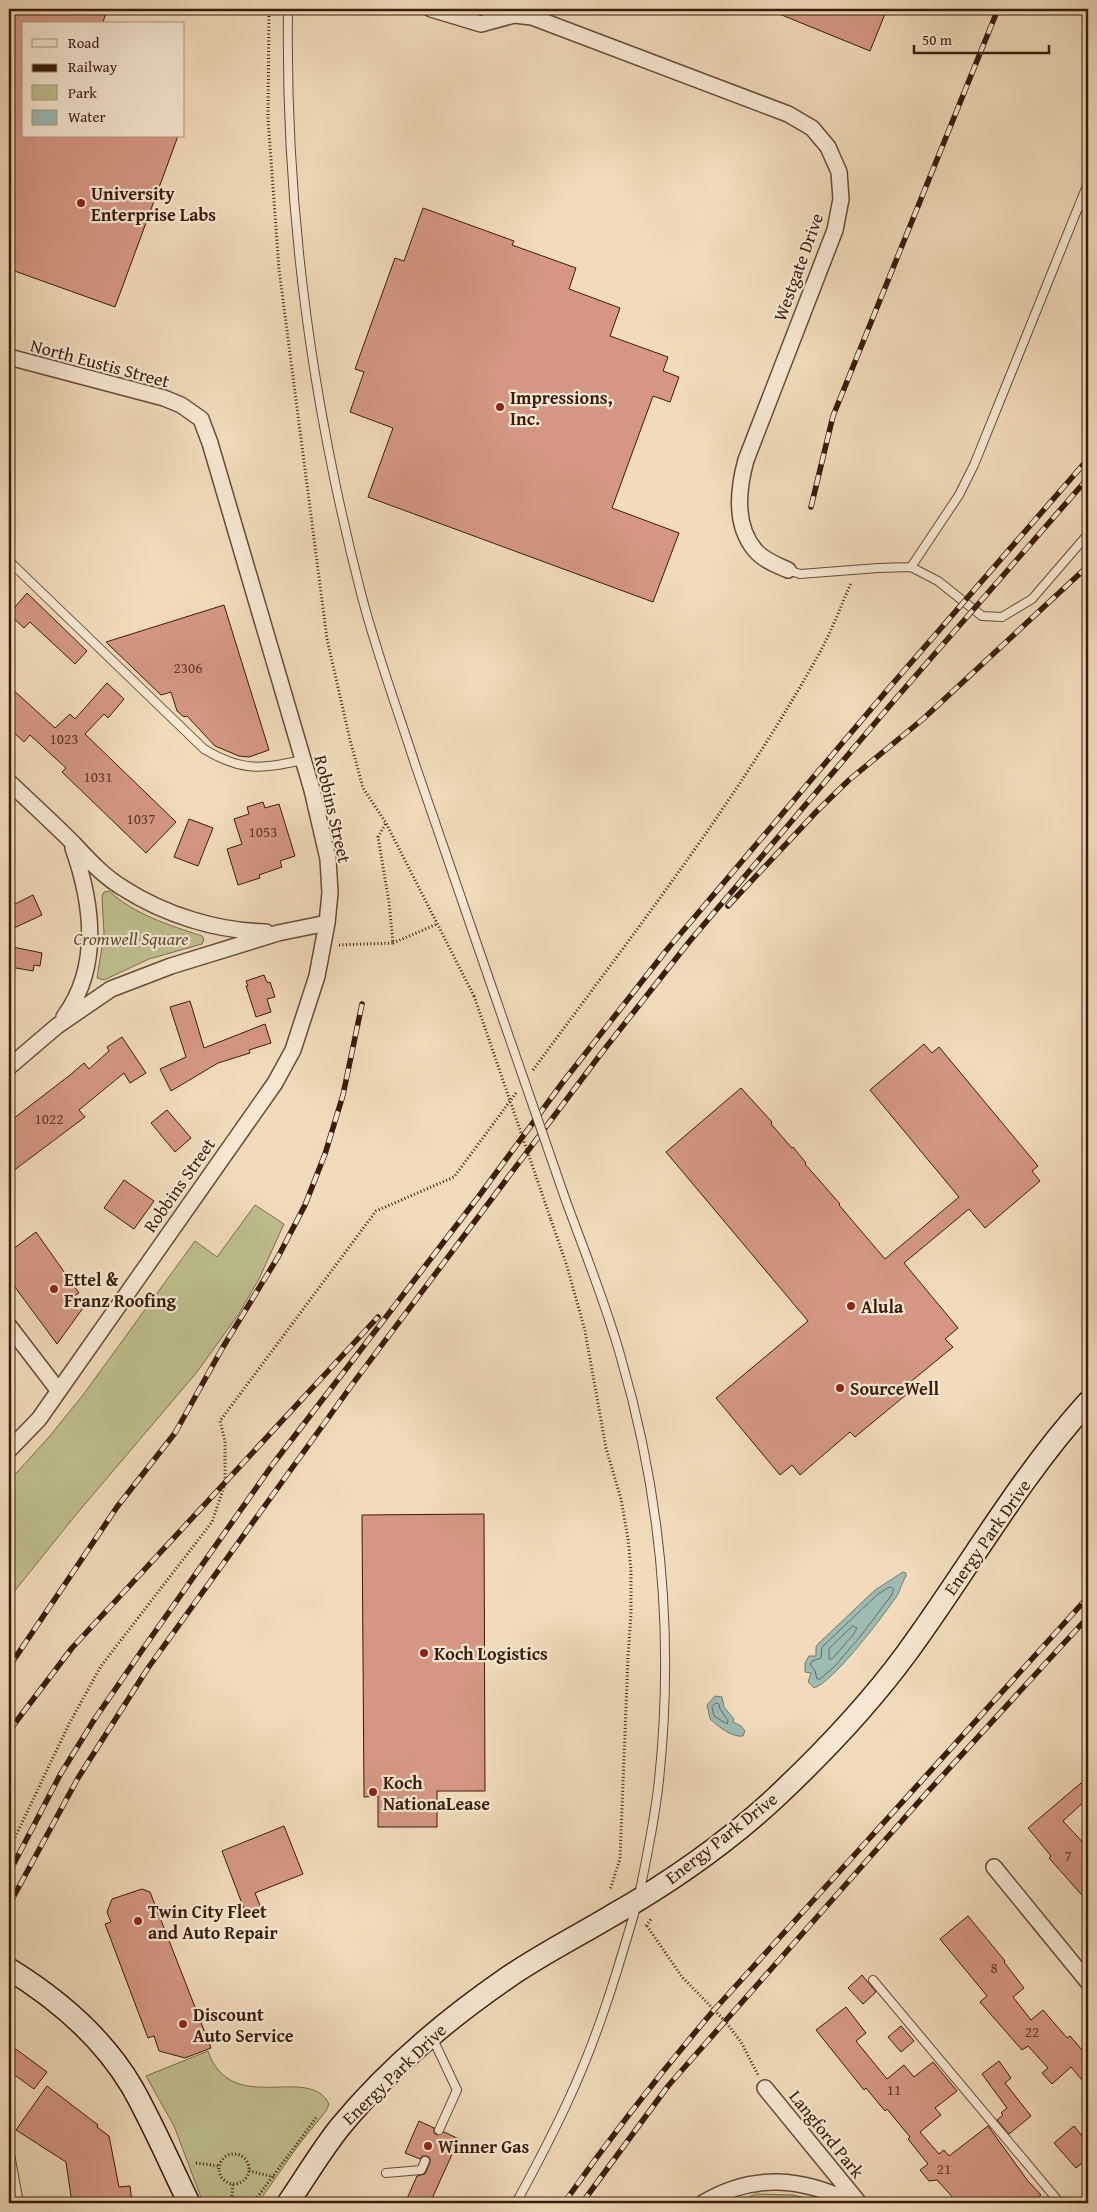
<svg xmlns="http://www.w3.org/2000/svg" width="1097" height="2212" font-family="'Gentium Book Plus',serif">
	<rect width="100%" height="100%" fill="#f1dbba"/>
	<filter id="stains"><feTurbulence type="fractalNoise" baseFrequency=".004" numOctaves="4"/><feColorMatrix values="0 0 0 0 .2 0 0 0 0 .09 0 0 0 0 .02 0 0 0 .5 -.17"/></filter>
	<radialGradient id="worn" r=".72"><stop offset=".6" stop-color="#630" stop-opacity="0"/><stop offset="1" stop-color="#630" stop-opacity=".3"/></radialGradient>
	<path fill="#bebf8d" stroke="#7c6e4c" d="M 109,891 C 135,915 169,925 202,936 L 204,939 L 202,944 L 149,959 L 104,980 L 97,978 L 104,934 L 102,896 L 104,892 Z
		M 255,1205 L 284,1224 L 259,1279 L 238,1315 L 197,1372 L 74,1517 L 9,1598 L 9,1481 L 49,1437 L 83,1395 L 195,1241 L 217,1257 Z
		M 208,2051 C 231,2118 309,2063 329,2104 L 326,2111 L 300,2143 L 258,2203 L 205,2203 L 202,2200 L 174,2126 L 146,2076 Z
		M 756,2194 L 793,2195 L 828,2203 L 734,2203 Z"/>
	<path fill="#9bbbb3" stroke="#747b6f" d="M 903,1572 L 906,1573 L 906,1576 C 901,1584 900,1593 894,1600 C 880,1620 833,1682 814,1688 L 808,1682 L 811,1673 L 805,1672 L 805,1663 L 809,1656 L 816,1656 L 816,1647 L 818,1644 L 875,1590 Z
		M 715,1696 L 722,1697 L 724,1707 L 734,1719 L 733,1722 L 741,1726 L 745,1731 L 743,1736 C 732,1738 718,1726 710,1719 L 707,1705 Z"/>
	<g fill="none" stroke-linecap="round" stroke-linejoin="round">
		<path stroke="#6a6c5e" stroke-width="1" d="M 890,1587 L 894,1589 L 891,1596 L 859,1638 L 834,1667 L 820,1679 L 817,1679 L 815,1671 L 810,1664 L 812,1661 L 821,1658 L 822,1647 L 878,1594 Z
			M 853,1626 L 857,1628 L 853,1635 L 832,1659 L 829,1659 L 829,1649 Z
			M 716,1703 L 719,1704 L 720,1709 L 728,1721 L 727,1724 L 714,1716 L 712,1707 Z"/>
	</g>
	<path fill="#d59783" stroke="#391c0a" d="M 9,9 L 108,9 L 102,24 L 24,24 L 24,136 L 178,136 L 115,307 L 9,269 Z
		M 767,9 L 887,9 L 870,51 Z
		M 423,208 L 514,241 L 512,245 L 576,268 L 569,289 L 620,308 L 610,336 L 668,357 L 663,371 L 679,377 L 670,402 L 653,396 L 612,508 L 679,533 L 653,602 L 368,497 L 393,428 L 350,412 L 364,372 L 355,369 L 395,258 L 404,261 Z
		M 27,593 L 87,651 L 75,664 L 30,622 L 24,628 L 9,614 Z
		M 224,605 L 269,750 L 249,757 L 239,756 L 215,746 L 187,716 L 184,717 L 177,711 L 171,692 L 161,695 L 106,642 Z
		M 107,683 L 124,699 L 108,718 L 104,714 L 85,734 L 176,822 L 146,853 L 62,772 L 66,768 L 30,735 L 24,742 L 9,728 L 9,686 L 55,728 L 70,714 L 75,719 Z
		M 263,802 L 265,808 L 279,804 L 295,856 L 280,861 L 282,867 L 259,875 L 260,878 L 238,885 L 227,849 L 242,844 L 234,819 L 249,814 L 247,807 Z
		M 189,819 L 213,828 L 198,866 L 174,857 Z
		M 33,895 L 42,915 L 14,928 L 9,916 L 9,907 Z
		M 13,947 L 42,953 L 40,966 L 34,965 L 33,971 L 10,967 Z
		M 264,975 L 266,980 L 268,983 L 270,982 L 275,997 L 267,999 L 271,1012 L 256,1017 L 246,986 L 248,986 L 246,981 Z
		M 190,1001 L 204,1048 L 265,1024 L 271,1043 L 249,1050 L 250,1053 L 218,1063 L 171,1091 L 160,1069 L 186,1057 L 170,1007 Z
		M 122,1037 L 146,1073 L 130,1083 L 124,1073 L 79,1110 L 85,1117 L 9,1174 L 9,1122 L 70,1075 L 84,1063 L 89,1069 L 109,1051 L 107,1047 Z
		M 924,1044 L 932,1053 L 939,1047 L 1038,1166 L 1032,1171 L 1040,1181 L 985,1228 L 969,1209 L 904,1263 L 958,1328 L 945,1339 L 953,1347 L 903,1388 L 907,1394 L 855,1437 L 850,1432 L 800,1475 L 792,1465 L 780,1475 L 716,1398 L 808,1321 L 666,1152 L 741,1088 L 772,1122 L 771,1124 L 792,1148 L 793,1147 L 806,1163 L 805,1164 L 840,1204 L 839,1205 L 885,1259 L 959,1197 L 870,1090 Z
		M 167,1110 L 191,1138 L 175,1152 L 151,1123 Z
		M 124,1180 L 154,1201 L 134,1229 L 104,1208 Z
		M 36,1232 L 79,1293 L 74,1296 L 83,1308 L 57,1344 L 9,1279 L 9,1252 Z
		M 484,1514 L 485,1791 L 437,1791 L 437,1827 L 378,1827 L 378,1796 L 364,1797 L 362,1515 Z
		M 1081,1783 L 1088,1792 L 1088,1798 L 1063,1821 L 1088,1848 L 1088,1902 L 1049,1858 L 1051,1856 L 1028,1828 Z
		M 284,1826 L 303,1874 L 255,1893 L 261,1908 L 246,1914 L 222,1851 Z
		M 142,1889 L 150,1892 L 211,2048 L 185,2058 L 159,2051 L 154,2036 L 148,2038 L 105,1924 L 111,1922 L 107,1912 L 112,1899 Z
		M 968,1916 L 1005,1961 L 1004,1962 L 1024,1988 L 1013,1997 L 1031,2020 L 1043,2010 L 1067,2038 L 1070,2036 L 1088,2057 L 1088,2087 L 1071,2067 L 1052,2084 L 1042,2073 L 1048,2068 L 1028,2046 L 1022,2050 L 980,2002 L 987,1996 L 940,1939 Z
		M 862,1975 L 876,1992 L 863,2004 L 848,1988 Z
		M 846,2007 L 866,2033 L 856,2041 L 887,2079 L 904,2065 L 914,2077 L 933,2062 L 957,2091 L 935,2108 L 941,2115 L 920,2132 L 939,2154 L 944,2150 L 949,2156 L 988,2126 L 1028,2181 L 1041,2195 L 1031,2203 L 958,2203 L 937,2180 L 929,2181 L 920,2170 L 928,2164 L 908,2139 L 910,2137 L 887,2109 L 885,2111 L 866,2088 L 864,2090 L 816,2030 Z
		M 901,2026 L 914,2041 L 901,2052 L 888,2037 Z
		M 9,2044 L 47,2072 L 34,2089 L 9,2071 Z
		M 999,2061 L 1011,2078 L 1005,2083 L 1031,2116 L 1009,2134 L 997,2120 L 1003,2115 L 1001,2113 L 1007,2108 L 982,2074 Z
		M 47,2086 L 98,2125 L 97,2127 L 109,2136 L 119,2187 L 130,2186 L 132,2203 L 72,2203 L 66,2162 L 16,2130 Z
		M 419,2121 L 434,2128 L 434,2133 L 437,2135 L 444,2132 L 459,2139 L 430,2203 L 405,2203 L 417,2176 L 425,2174 L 430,2163 L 430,2158 L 427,2156 L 422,2156 L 420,2159 L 405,2153 Z
		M 1074,2126 L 1088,2143 L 1088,2158 L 1076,2168 L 1054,2143 Z"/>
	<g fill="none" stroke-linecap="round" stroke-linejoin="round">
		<defs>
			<path id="lane" d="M 288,9 C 285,207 312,405 362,597 C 377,654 397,708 415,764 C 440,835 464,906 488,976
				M 484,20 L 494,9
				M 9,561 L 204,749 C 242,772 261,769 303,760
				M 911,567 L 959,495 L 974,465 L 1088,183
				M 788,570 L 800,574 L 878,568 L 911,567 L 938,581 L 982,616 L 1002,617 L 1032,599 L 1088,534
				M 566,1201 C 585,1253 606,1304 621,1358 C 661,1495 674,1638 659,1780 C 655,1819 647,1857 639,1895
				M 873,1980 L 1060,2203
				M 432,2037 L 457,2090 L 439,2130
				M 9,2149 L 19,2203
				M 386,2173 L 421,2170 L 425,2161
				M 516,2203 C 534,2170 552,2136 568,2101 C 597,2039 617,1973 636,1907"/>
			<path id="street" d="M 431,9 L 481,24 L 514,15 L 532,17 L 788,114 L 812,128 L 828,147 L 839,172 L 841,199 L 835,230 L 746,460 C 738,489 734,525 755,550 C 763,560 777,565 788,570
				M 9,357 L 164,398 L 181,405 L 201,419 L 210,443 L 312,790 L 328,859 L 330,893 L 327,923 L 317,976 L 293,1050 L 275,1083 L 39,1419 L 9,1450
				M 9,782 C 30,802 52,822 72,842 C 88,859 103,876 123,888 C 165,915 217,931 266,932
				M 64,1017 C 101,967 92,902 73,848
				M 9,1067 L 57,1026 L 111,989 L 171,966 L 278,933 L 327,923
				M 9,1326 L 58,1390
				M 994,1867 L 1088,1982
				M 765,2088 L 859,2203
				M 703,2203 C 753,2173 802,2177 853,2203"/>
			<path id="secondary" d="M 9,1969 C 56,1998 103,2038 132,2087 C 153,2124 170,2164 189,2203
				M 288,2203 C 305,2178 321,2151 340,2127 C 387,2070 446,2020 507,1978 C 540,1955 576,1937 611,1916 C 669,1883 725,1844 774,1799 C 822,1754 867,1707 906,1654 C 967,1571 1018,1479 1088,1402"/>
		</defs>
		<use href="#lane" stroke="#674c36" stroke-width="10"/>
		<use href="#street" stroke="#674c36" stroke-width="18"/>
		<use href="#secondary" stroke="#391c0a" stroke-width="24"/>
		<path stroke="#391c0a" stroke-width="3" stroke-dasharray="1 2.5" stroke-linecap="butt" d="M 269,9 L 268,119 L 279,269 L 327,639 L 350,740 L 363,788 L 386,823 L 474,996
			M 393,943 L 437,924
			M 339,945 L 393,943 L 389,902 L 378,837 L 386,823
			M 533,1070 C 633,934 738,800 820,652 C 832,630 841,606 851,583
			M 551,1220 L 567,1266 L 585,1331 L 606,1448 L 621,1499 L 628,1539 L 631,1570 L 631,1614 L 628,1657 L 620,1859 L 610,1890
			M 9,1850 L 69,1724 L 101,1666 L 212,1522 L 225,1484 L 225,1441 L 220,1421 L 376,1211 L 454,1177 L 516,1093
			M 646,1926 L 651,1919
			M 647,1926 L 682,1977 L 725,2021 L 741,2042 L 758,2075
			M219 2169a15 15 0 1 1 30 0a15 15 0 1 1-30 0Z
			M 196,2163 L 219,2166
			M 249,2171 L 274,2177
			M 231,2203 L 233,2184
			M 253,2203 L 316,2118"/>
		<use href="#lane" stroke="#f6e8d2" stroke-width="8"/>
		<use href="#street" stroke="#f6e8d2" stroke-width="15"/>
		<use href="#secondary" stroke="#f6e8d2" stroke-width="21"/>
		<defs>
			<path id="rail" d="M 811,507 L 833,416 L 998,9
				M 728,906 L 817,811 L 849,780 L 923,719 L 1088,566
				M 9,1667 L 117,1507 L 175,1433 L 223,1347 L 278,1257 L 305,1205 L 325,1154 L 343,1095 L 362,1004
				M 9,1731 L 72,1648 L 378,1317
				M 9,1873 L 60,1775 L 94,1720 L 145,1646 L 273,1464 L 479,1196 L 563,1082 L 665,952 L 889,688 L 1088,459
				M 9,1905 L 78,1778 L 148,1668 L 354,1382 L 603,1051 L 689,942 L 898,696 L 1088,478
				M 564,2203 C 611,2136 661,2072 714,2010 L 1088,1597
				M 582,2203 L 668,2086 L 923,1797 L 1088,1617"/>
		</defs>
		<use href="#rail" stroke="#391c0a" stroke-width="5.5"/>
		<use href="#rail" stroke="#f6e8d2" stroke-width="4" stroke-dasharray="11" stroke-linecap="butt"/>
		<defs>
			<path id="lane-bridge" d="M 488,976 L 566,1201"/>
		</defs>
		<use href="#lane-bridge" stroke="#674c36" stroke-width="10" stroke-linecap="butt"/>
		<path stroke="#391c0a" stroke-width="3" stroke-dasharray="1 2.5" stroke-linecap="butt" d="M 474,996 L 551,1220"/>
		<use href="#lane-bridge" stroke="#f6e8d2" stroke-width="8"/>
	</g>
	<g fill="#8f2418" stroke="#f6e8d2" stroke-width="2">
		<circle cx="81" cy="203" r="5"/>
		<circle cx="500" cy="407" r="5"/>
		<circle cx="54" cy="1289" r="5"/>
		<circle cx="851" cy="1306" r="5"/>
		<circle cx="840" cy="1388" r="5"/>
		<circle cx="424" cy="1653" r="5"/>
		<circle cx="373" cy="1792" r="5"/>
		<circle cx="138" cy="1921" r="5"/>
		<circle cx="183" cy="2024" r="5"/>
		<circle cx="428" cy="2146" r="5"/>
	</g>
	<g text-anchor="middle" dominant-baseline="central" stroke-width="4.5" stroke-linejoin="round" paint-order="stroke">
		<g font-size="15" fill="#603b28">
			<text x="188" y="667">2306</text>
			<text x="64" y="738">1023</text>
			<text x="98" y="776">1031</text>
			<text x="141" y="818">1037</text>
			<text x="263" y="831">1053</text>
			<text x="49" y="1118">1022</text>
			<text x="1068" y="1855">7</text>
			<text x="994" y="1967">8</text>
			<text x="1032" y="2031">22</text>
			<text x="894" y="2089">11</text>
			<text x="944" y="2168">21</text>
		</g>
		<g font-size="18" font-weight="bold" fill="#391c0a" stroke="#f6e8d2" text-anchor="start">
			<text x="91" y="193">University<tspan x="91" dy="21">Enterprise Labs</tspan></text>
			<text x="510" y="397">Impressions,<tspan x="510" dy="21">Inc.</tspan></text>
			<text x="64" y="1279">Ettel &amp;<tspan x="64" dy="21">Franz Roofing</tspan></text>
			<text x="861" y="1306">Alula</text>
			<text x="850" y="1388">SourceWell</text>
			<text x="434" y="1653">Koch Logistics</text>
			<text x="383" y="1782">Koch<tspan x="383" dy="21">NationaLease</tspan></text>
			<text x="148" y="1911">Twin City Fleet<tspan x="148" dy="21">and Auto Repair</tspan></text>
			<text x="193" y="2014">Discount<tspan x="193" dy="21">Auto Service</tspan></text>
			<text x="438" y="2146">Winner Gas</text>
		</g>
		<g font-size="18" fill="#391c0a" stroke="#f6e8d2">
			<text transform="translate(798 267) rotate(-70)">Westgate Drive</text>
			<text transform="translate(100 363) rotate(15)">North Eustis Street</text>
			<text transform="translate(333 809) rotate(77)">Robbins Street</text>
			<text transform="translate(179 1185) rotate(-55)">Robbins Street</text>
			<text transform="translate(987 1537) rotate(-55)">Energy Park Drive</text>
			<text transform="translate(721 1838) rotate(-38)">Energy Park Drive</text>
			<text transform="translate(394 2074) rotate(-44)">Energy Park Drive</text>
			<text transform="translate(827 2134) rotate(51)">Langford Park</text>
		</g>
		<g font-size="18" font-style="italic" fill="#614d31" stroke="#f6e8d2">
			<text x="131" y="938">Cromwell Square</text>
		</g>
	</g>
	<rect width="1097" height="2212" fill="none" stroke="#f1dbba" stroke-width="30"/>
	<rect x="10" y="10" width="1077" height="2192" fill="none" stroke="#391c0a" stroke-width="2.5"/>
	<rect x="15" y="15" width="1067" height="2182" fill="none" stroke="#391c0a"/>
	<rect x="22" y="22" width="162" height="115" fill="#f6e8d2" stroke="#aa9682"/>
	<rect x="32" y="39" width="25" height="8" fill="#f6e8d2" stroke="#aa9682"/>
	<text x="68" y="48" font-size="15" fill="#391c0a">Road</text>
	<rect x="32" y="64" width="25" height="8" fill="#391c0a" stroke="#aa9682"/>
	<text x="68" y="72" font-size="15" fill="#391c0a">Railway</text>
	<rect x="32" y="85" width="25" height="15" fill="#bebf8d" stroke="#aa9682"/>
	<text x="68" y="98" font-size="15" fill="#391c0a">Park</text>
	<rect x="32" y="110" width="25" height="15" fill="#9bbbb3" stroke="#aa9682"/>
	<text x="68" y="122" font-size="15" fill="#391c0a">Water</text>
	<path d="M914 45v8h135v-8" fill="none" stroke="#391c0a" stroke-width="2.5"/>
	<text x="922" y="45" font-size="15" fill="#391c0a" stroke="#f6e8d2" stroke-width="4" paint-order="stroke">50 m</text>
	<rect width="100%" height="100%" filter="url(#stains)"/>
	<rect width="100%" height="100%" fill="url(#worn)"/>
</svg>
